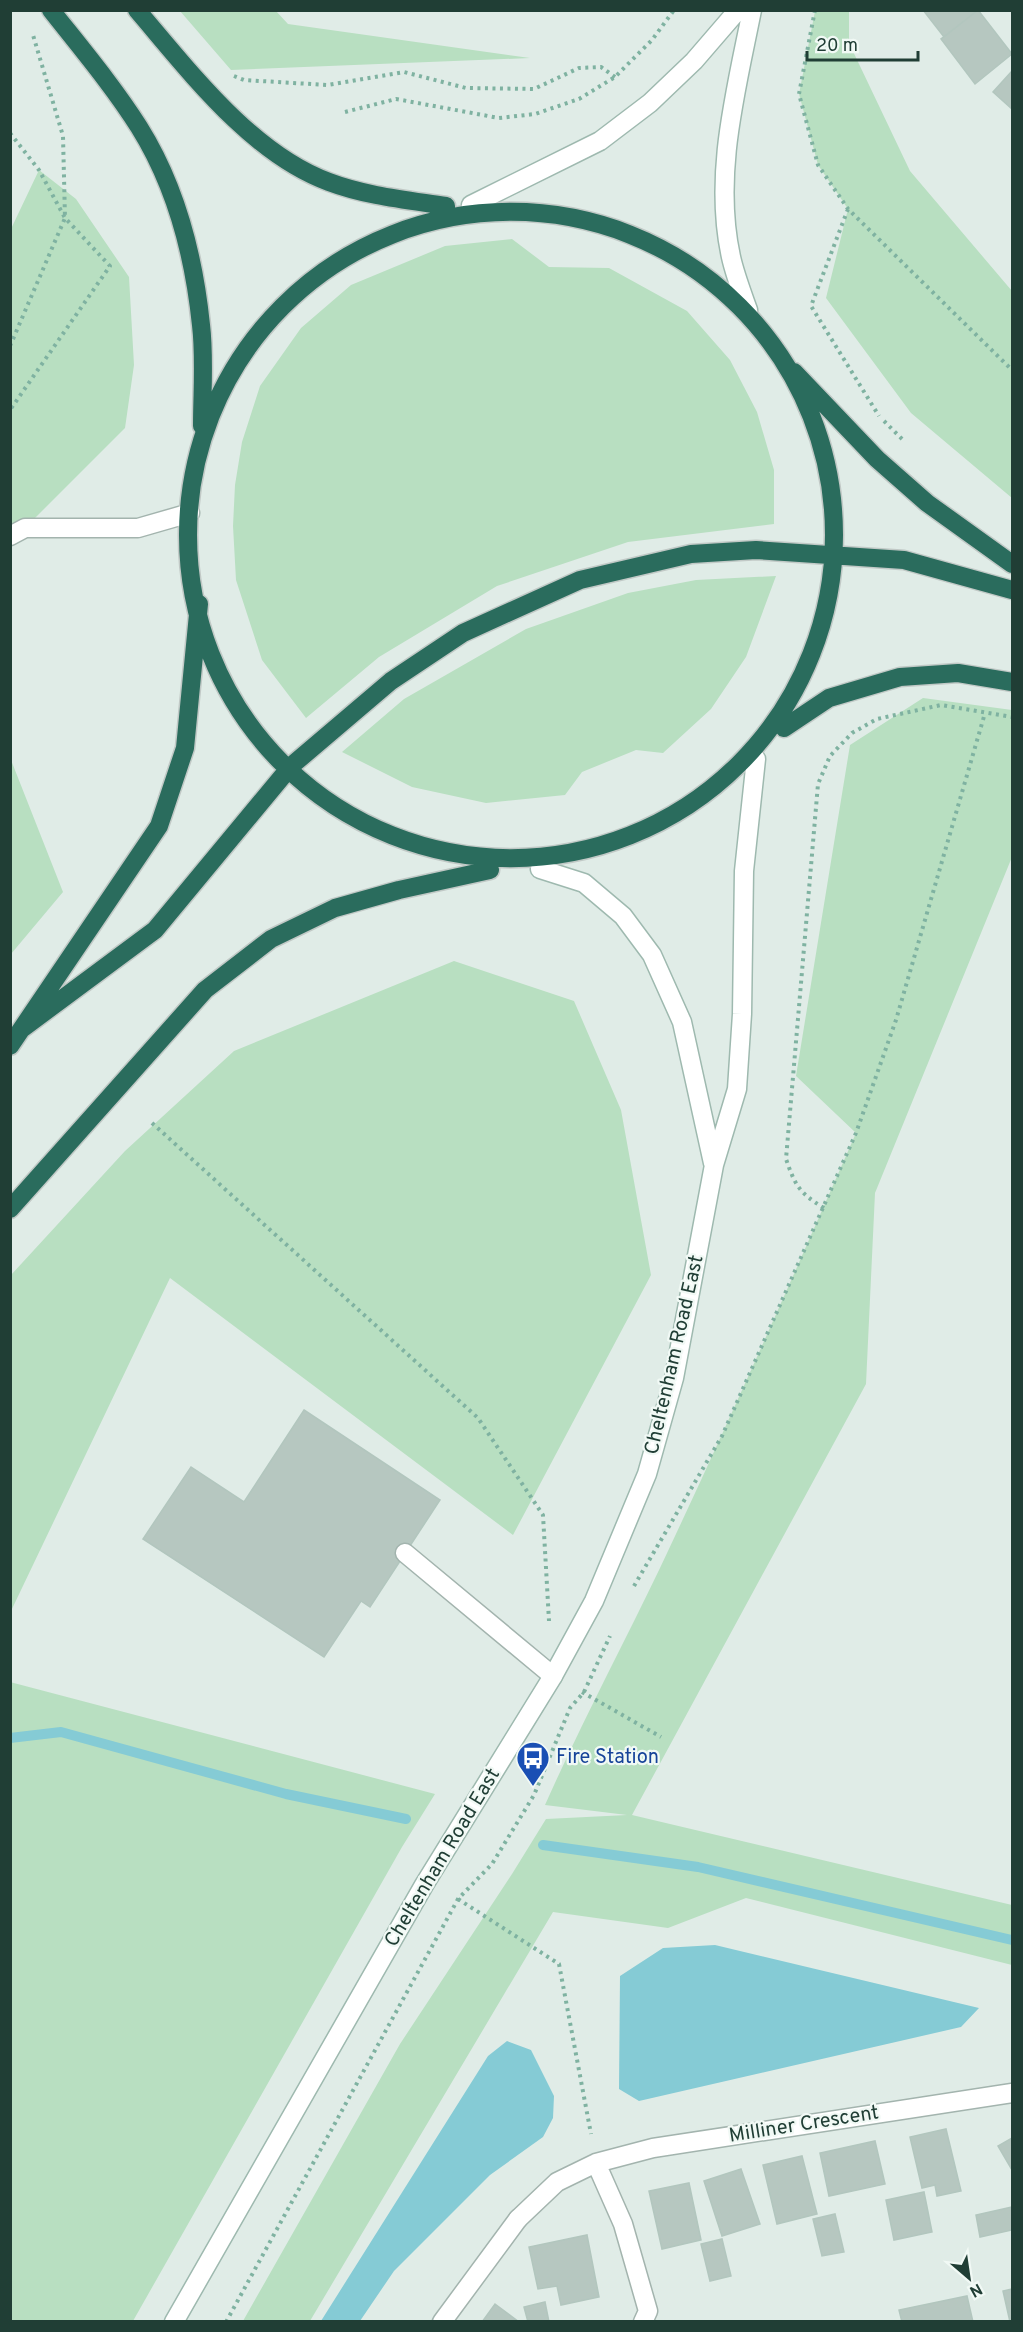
<svg xmlns="http://www.w3.org/2000/svg" width="1023" height="2332" font-family="Overpass,sans-serif">
	<rect width="100%" height="100%" fill="#e0ece7"/>
	<path fill="#b8dfc1" d="M 180,11 L 276,11 L 288,24 L 530,58 L 231,70 Z
		M 815,11 L 849,11 L 849,43 L 910,171 L 1012,291 L 1012,498 L 911,413 L 826,298 L 848,209 L 818,165 L 799,94 Z
		M 39,170 L 76,199 L 129,277 L 134,365 L 125,428 L 25,528 L 10,536 L 10,231 Z
		M 512,239 L 549,267 L 609,268 L 687,311 L 730,360 L 757,412 L 774,470 L 774,524 L 628,542 L 497,586 L 379,657 L 306,718 L 262,660 L 236,580 L 233,526 L 235,485 L 242,442 L 260,386 L 301,328 L 351,285 L 445,246 Z
		M 776,576 L 746,657 L 711,709 L 663,753 L 636,750 L 582,772 L 565,795 L 486,803 L 412,787 L 342,752 L 404,699 L 526,629 L 628,593 L 696,580 Z
		M 923,698 L 1012,710 L 1012,857 L 875,1193 L 866,1384 L 632,1815 L 1012,1905 L 1012,1965 L 746,1898 L 668,1928 L 553,1912 L 310,2321 L 243,2321 L 400,2044 L 512,1874 L 546,1819 L 627,1815 L 545,1805 C 581,1724 622,1647 660,1568 C 728,1424 792,1279 856,1133 L 796,1076 L 850,745 Z
		M 11,760 L 63,892 L 11,954 L 10,954 Z
		M 454,961 L 574,1001 L 621,1110 L 651,1275 L 513,1535 L 170,1278 L 11,1611 L 11,1275 L 125,1151 L 234,1051 Z
		M 10,1682 L 435,1794 L 402,1847 L 133,2321 L 11,2321 Z"/>
	<path fill="#85cbd5" d="M 715,1945 L 979,2008 L 961,2027 L 639,2101 L 619,2089 L 620,1976 L 663,1948 Z
		M 507,2041 L 531,2050 L 554,2096 L 553,2118 L 543,2137 L 490,2175 L 394,2271 L 360,2321 L 321,2321 L 488,2056 Z"/>
	<g fill="none" stroke-linecap="round" stroke-linejoin="round">
		<path stroke="#85cbd5" stroke-width="10" d="M 10,1738 L 61,1732 L 286,1794 L 406,1819
			M 543,1845 L 698,1867 L 1012,1940"/>
	</g>
	<path fill="#b6c7c0" stroke="#b2c6be" stroke-width="1.5" d="M 923,10 L 978,10 L 944,37 Z
		M 978,10 L 1012,54 L 975,84 L 941,39 Z
		M 1012,71 L 1012,109 L 993,92 Z
		M 304,1410 L 440,1500 L 370,1607 L 361,1601 L 324,1657 L 143,1539 L 191,1467 L 244,1502 Z
		M 946,2129 L 961,2191 L 937,2196 L 935,2185 L 922,2188 L 910,2137 Z
		M 1012,2138 L 1012,2170 L 998,2146 Z
		M 875,2141 L 885,2184 L 829,2196 L 820,2153 Z
		M 802,2156 L 817,2214 L 777,2224 L 763,2165 Z
		M 741,2169 L 760,2224 L 722,2236 L 704,2181 Z
		M 689,2183 L 701,2240 L 662,2249 L 649,2191 Z
		M 924,2192 L 932,2232 L 894,2240 L 886,2200 Z
		M 1012,2207 L 1012,2230 L 980,2237 L 976,2215 Z
		M 835,2214 L 844,2252 L 822,2256 L 813,2219 Z
		M 587,2235 L 599,2297 L 561,2305 L 557,2286 L 538,2289 L 529,2247 Z
		M 722,2239 L 731,2276 L 710,2281 L 701,2244 Z
		M 1012,2289 L 1012,2322 L 1010,2322 L 1003,2291 Z
		M 967,2296 L 973,2322 L 902,2322 L 899,2310 Z
		M 545,2302 L 549,2322 L 528,2322 L 524,2307 Z
		M 495,2304 L 519,2322 L 482,2322 Z"/>
	<g fill="none" stroke-linecap="round" stroke-linejoin="round">
		<defs>
			<path id="lane" d="M 405,1553 L 553,1676
				M 442,2322 L 518,2219"/>
			<path id="street" d="M 10,536 L 25,528 L 138,528 L 190,513
				M 596,2163 L 623,2224 L 648,2311 L 643,2322
				M 518,2219 L 557,2182 L 596,2163 L 653,2148 L 1012,2093"/>
			<path id="secondary" d="M 471,205 L 600,141 L 650,103 L 694,61 L 738,10
				M 748,310 C 742,293 735,275 731,257 C 713,175 736,91 752,10
				M 540,869 L 584,883 L 623,916 L 652,955 L 682,1022 L 713,1163
				M 174,2322 L 424,1885 L 553,1676 L 594,1601 L 647,1474 L 674,1378 L 714,1165 L 737,1089 L 742,1014 L 744,871 L 756,759"/>
			<path id="highway" d="M 51,10 C 81,48 113,86 139,127 C 176,186 194,257 201,325 C 205,358 202,393 202,426
				M 137,10 C 190,72 252,154 329,182 C 366,196 407,200 446,206
				M188 535a323 323 0 1 1 646 0a323 323 0 1 1-646 0Z
				M 794,372 L 877,459 L 927,503 L 1012,564
				M 784,728 L 829,698 L 900,677 L 958,673 L 1012,682
				M 23,1028 L 155,930 L 291,766 L 391,681 L 463,633 L 580,580 L 691,554 L 756,550 L 904,560 L 1012,590
				M 10,1046 L 159,826 L 185,748 L 199,604
				M 10,1209 L 205,990 L 271,939 L 335,908 L 399,890 L 490,870"/>
		</defs>
		<use href="#lane" stroke="#a3b4ae" stroke-width="21"/>
		<use href="#street" stroke="#a3b4ae" stroke-width="21"/>
		<use href="#secondary" stroke="#9eb9af" stroke-width="21"/>
		<use href="#highway" stroke="#c1c9c6" stroke-width="21"/>
		<path stroke="#7fb2a1" stroke-width="4" stroke-dasharray="3 4.5" stroke-linecap="butt" d="M 815,10 L 799,94 L 818,165 L 848,209 L 1012,370
			M 234,76 L 244,80 L 327,85 L 404,72 L 466,88 L 534,89 L 579,68 L 601,67 L 615,77
			M 345,112 L 396,99 L 499,118 L 535,114 L 579,99 L 615,77 L 652,40 L 674,10
			M 10,133 L 39,170 L 65,218 L 110,266 L 10,410
			M 848,209 L 811,306 L 879,416
			M 10,346 L 65,218 L 63,136 L 33,35
			M 884,421 L 904,441
			M 152,1123 L 478,1418 L 543,1515 L 549,1621
			M 824,1208 C 799,1193 795,1185 786,1159 L 818,784 L 830,756 L 852,733 L 877,719 L 941,705 L 1012,717
			M 634,1586 L 722,1436 L 856,1133 L 896,1020 L 985,713
			M 582,1692 L 661,1737
			M 458,1899 L 559,1964 L 591,2134
			M 226,2322 L 458,1899 L 492,1864 L 534,1795 L 570,1708 L 584,1692 L 610,1636"/>
		<use href="#lane" stroke="#fff" stroke-width="18"/>
		<use href="#street" stroke="#fff" stroke-width="18"/>
		<use href="#secondary" stroke="#fff" stroke-width="18"/>
		<use href="#highway" stroke="#2a6c5d" stroke-width="18"/>
	</g>
	<defs>
		<symbol id="bus-pin" viewBox="-11 -11 22 30"><path d="M0 17L-7.5 6A9.5 9.5 0 1 1 7.5 6Z" fill="#1a4fb4" stroke="#f1f9f5"/><path d="M-5-6H5V4H4V6H2V4H-2V6H-4V4H-5ZM-3.5-4V0h7V-4ZM-3.5 1.2v1.5H-2V1.2ZM2 1.2v1.5H3.5V1.2Z" fill="#fff"/></symbol>
	</defs>
	<g fill-rule="evenodd">
		<use href="#bus-pin" x="514" y="1739" width="38" height="52"/>
	</g>
	<g text-anchor="middle" dominant-baseline="central" stroke-width="4.5" stroke-linejoin="round" paint-order="stroke">
		<g font-size="20" fill="#203e35" stroke="#f1f9f5">
			<text transform="translate(675 1355) rotate(-77)">Cheltenham Road East</text>
			<text transform="translate(443 1858) rotate(-59)">Cheltenham Road East</text>
			<text transform="translate(804 2125) rotate(-9)">Milliner Crescent</text>
		</g>
		<g font-size="20" fill="#164399" stroke="#f1f9f5" text-anchor="start">
			<text x="556" y="1758">Fire Station</text>
		</g>
	</g>
	<rect width="1023" height="2332" fill="none" stroke="#203e35" stroke-width="24"/>
	<g transform="translate(969 2278) rotate(151)" stroke="#f1f9f5" stroke-width="4.5" paint-order="stroke">
	<path d="M0-4.5L10 22L0 15L-10 22Z" fill="#203e35"/>
	<text y="-9" font-size="16" font-weight="bold" text-anchor="middle" fill="#203e35">N</text>
	</g>
	<path d="M807 51v9h111v-9" fill="none" stroke="#203e35" stroke-width="3"/>
	<text x="816" y="51" font-size="18" fill="#203e35" stroke="#f1f9f5" stroke-width="4.5" paint-order="stroke">20 m</text>
</svg>
